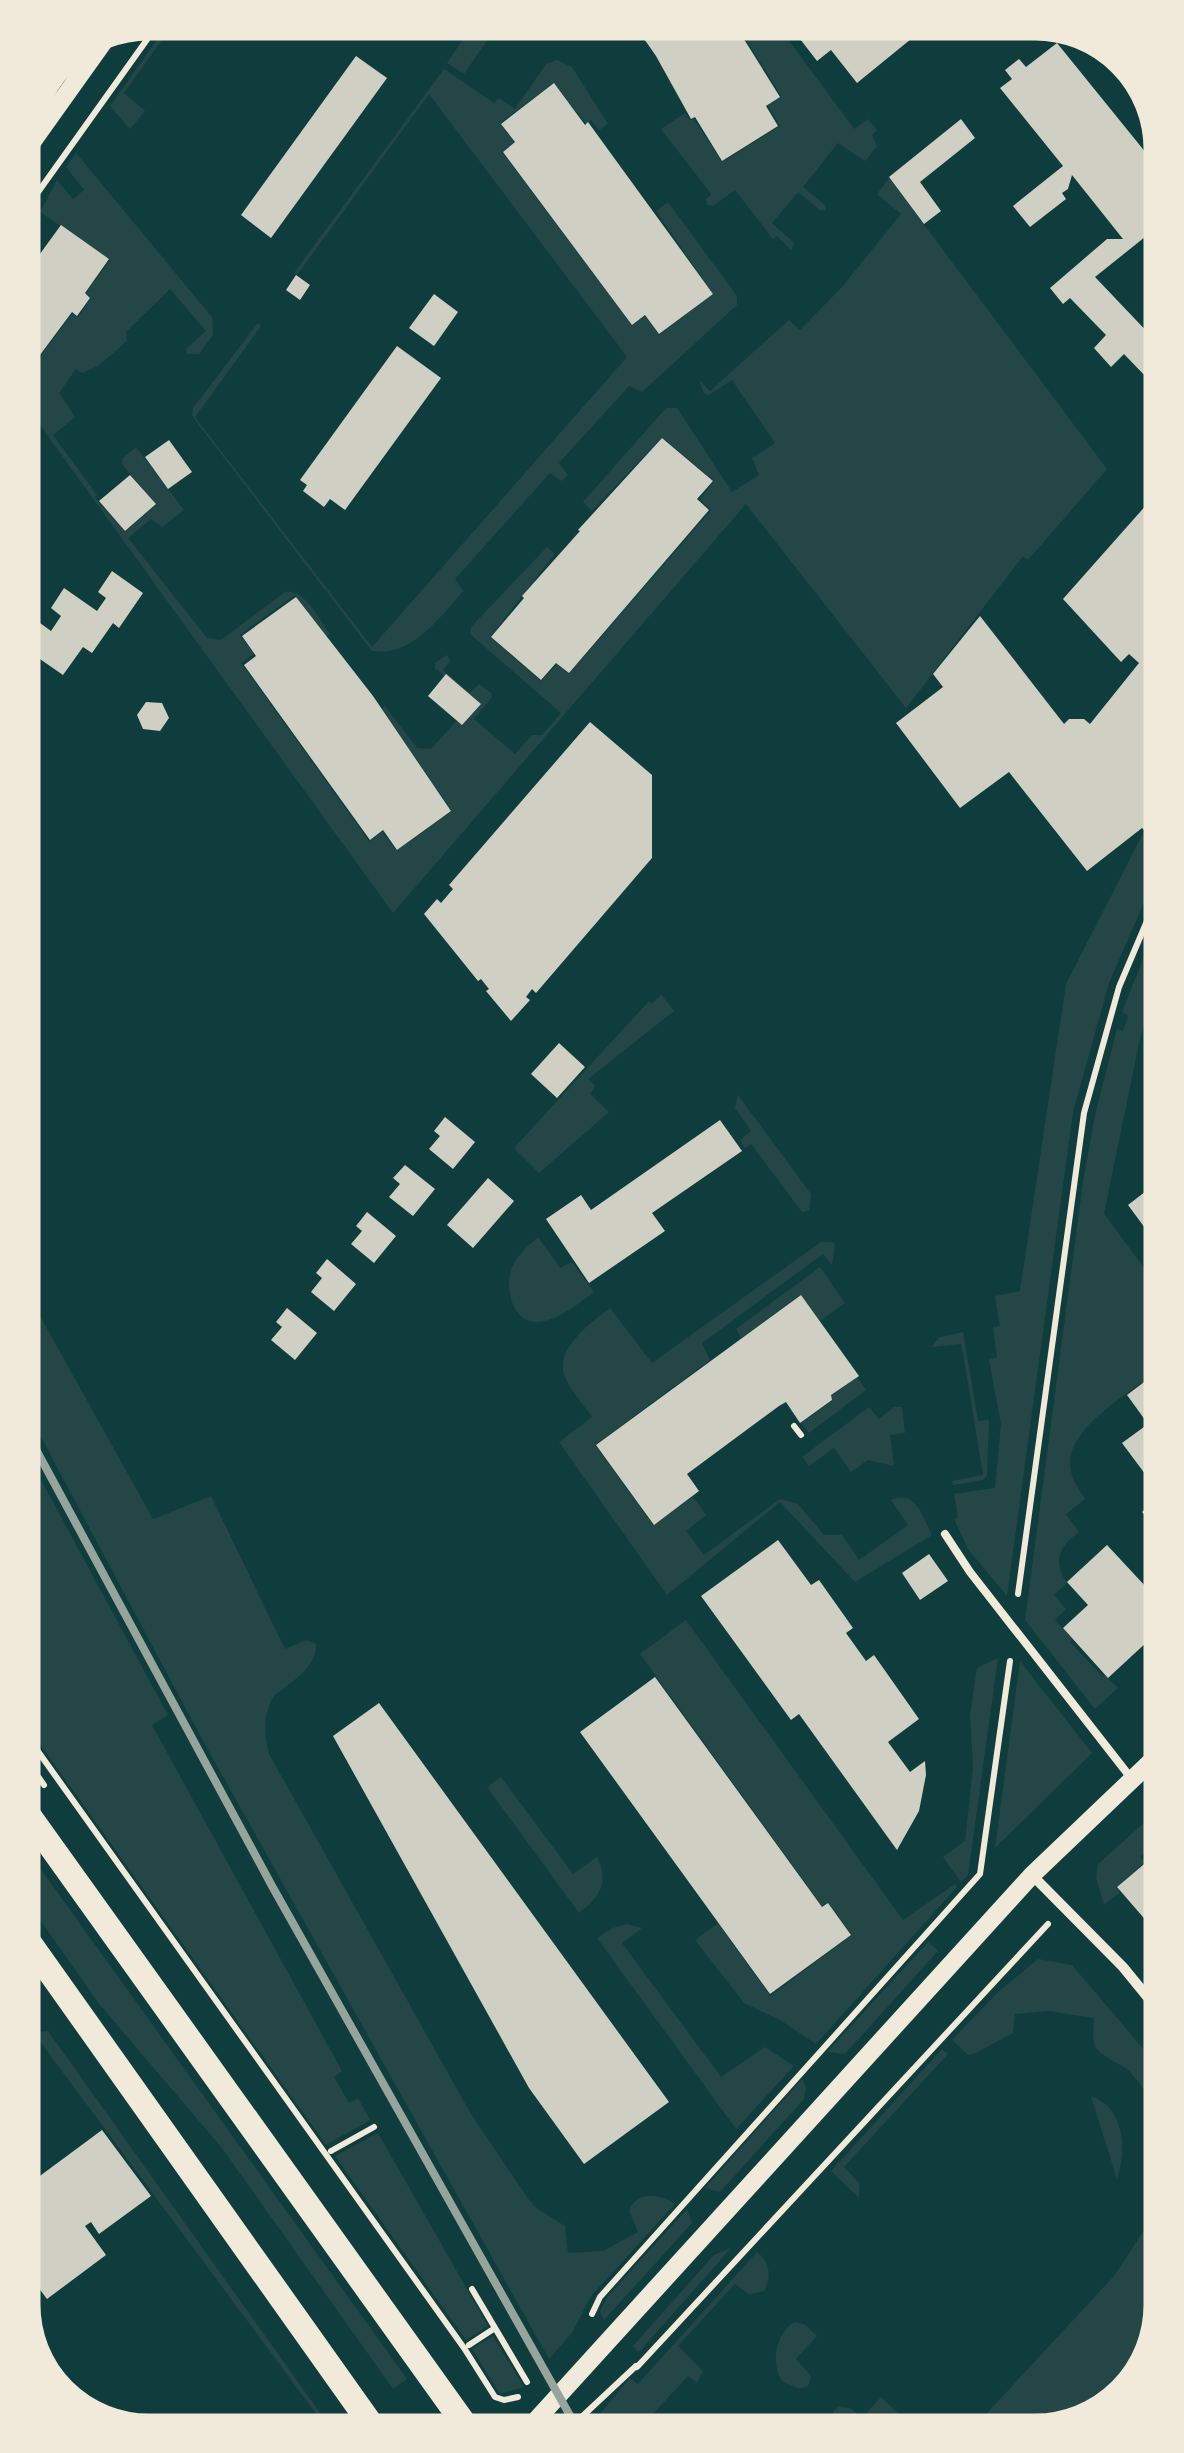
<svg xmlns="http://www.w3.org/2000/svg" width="1184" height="2453" font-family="Poppins,sans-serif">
	<rect width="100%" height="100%" fill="#0f3d3e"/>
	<path fill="#244646" d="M 171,20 L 176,20 L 124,93 L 145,111 L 130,129 L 110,106 Z
		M 476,20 L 501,20 L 464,74 L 447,63 Z
		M 734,20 L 774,20 L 854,129 L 868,119 L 877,130 L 872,135 L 877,146 L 865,161 L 838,143 L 803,187 L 825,205 L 826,211 L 820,210 L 798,192 L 772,223 L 794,243 L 791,250 L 777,236 L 773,239 L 735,190 L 713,206 L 707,205 L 706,199 L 711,194 L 661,129 L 685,113 L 690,120 L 694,119 L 722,162 L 780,126 L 768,106 L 781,96 Z
		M 557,60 L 572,67 L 608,124 L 599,130 L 591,120 L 586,124 L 554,83 L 500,123 L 514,142 L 502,152 L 632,325 L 645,316 L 659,335 L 713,294 L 656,211 L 668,202 L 737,296 L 737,305 L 642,392 L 629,386 L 559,463 L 568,475 L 562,481 L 550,473 L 455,579 L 463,591 C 441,617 410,658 372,651 L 192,416 L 193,408 L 258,323 L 261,326 L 195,417 L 372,647 L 627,357 L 429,94 L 297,275 L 294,273 L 444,69 L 494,103 L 499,98 L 515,109 L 546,64 Z
		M 76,153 L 212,317 L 213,335 L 199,354 L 187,354 L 186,349 L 206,331 L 170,289 L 126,332 L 127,341 L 98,366 L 82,373 L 76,369 L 59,393 L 75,417 L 53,435 L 97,495 L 95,498 L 125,532 L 156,505 L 122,464 L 123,458 L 136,447 L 184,510 L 162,527 L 151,519 L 128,538 L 207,638 L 221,640 L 285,592 C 306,589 318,618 330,634 L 325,637 L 295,595 L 240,635 L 254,654 L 241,663 L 369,841 L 382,832 L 397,851 L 452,811 L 382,709 L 385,706 L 417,748 L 431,749 L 461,716 L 477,705 L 435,668 L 435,663 L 447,655 L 450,661 L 443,670 L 470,693 L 479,684 L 491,693 L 492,697 L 474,719 L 515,754 L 532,735 L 542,735 L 561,713 L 470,634 L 471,627 L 547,547 L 555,554 L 490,637 L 541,681 L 557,664 L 569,674 L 711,510 L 700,499 L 714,481 L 662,437 L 592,511 L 583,502 L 666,408 L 677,408 L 732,492 L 759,475 L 752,458 L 775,443 L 732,380 L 709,395 L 704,394 L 699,380 L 710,391 L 789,320 L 800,330 L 842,287 L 901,214 L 877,194 L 889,178 L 1107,469 L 1028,560 L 1023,556 L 906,708 L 746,504 L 393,913 L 21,399 L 21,347 L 34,364 L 72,314 L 78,317 L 91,298 L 86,293 L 110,260 L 40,212 L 57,180 L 73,199 L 84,190 L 66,167 Z
		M 1157,806 L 1158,870 L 1109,983 L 1073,1112 L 1007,1596 L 968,1549 L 954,1519 L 958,1517 L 954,1494 L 995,1488 L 1001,1424 L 989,1360 L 997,1357 L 993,1327 L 1000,1326 L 995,1296 L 1020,1291 L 1066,984 Z
		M 1158,921 L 1158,990 L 1140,1038 L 1104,1214 L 1160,1289 L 1160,1370 C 1132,1391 1071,1425 1070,1463 C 1070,1477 1078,1488 1085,1499 L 1066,1514 L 1079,1532 C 1059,1547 1052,1561 1067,1583 L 1054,1595 L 1066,1609 L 1055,1620 L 1072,1639 L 1070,1642 L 1102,1676 L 1105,1675 L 1118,1688 L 1095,1709 L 1025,1620 L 1083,1182 L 1095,1115 L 1117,1029 L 1123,1031 L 1128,1016 L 1122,1012 Z
		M 661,994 L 674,1011 L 588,1079 L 595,1086 L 590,1094 L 609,1112 L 539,1173 L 514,1148 L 649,1001 L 652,1004 Z
		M 738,1095 L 811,1194 L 809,1210 L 802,1212 L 751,1144 L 745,1148 L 740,1140 L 751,1131 L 735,1108 Z
		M 538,1237 L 560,1268 L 572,1262 L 594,1292 C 578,1304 559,1320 538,1322 C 512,1323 504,1287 512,1267 C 518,1254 528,1246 538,1237 Z
		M 821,1242 L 833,1242 L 835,1245 L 832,1265 L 823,1254 L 702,1343 L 710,1360 L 595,1445 L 653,1525 L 693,1497 L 706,1515 L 686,1531 L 704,1555 L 780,1499 L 798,1504 L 824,1535 L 842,1535 L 859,1560 L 908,1525 L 891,1500 C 916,1489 922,1516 932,1535 L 855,1582 L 780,1502 L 667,1595 L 559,1442 L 592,1417 C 584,1405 571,1391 565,1377 C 553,1349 592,1322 610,1308 L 652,1363 Z
		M 820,1267 L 845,1303 L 820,1321 L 800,1295 L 741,1338 L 736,1329 Z
		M 25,1289 L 153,1519 L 211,1496 L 285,1649 L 306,1640 L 316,1644 C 318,1668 289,1683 273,1697 C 263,1717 264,1733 269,1754 L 471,2114 L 527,2197 L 535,2207 L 565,2226 L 568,2253 L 603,2251 L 638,2232 L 629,2211 C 637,2190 658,2194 675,2204 L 591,2296 L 572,2333 L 549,2359 L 202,1739 L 26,1409 Z
		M 963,1332 L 978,1421 L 989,1420 L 987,1476 L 983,1480 L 953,1485 L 952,1481 L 983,1475 L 964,1359 L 961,1344 L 931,1347 L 940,1337 Z
		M 857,1377 L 866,1390 L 809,1433 L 801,1423 L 832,1401 L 830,1396 Z
		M 869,1407 L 879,1419 L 894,1407 L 902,1407 L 905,1433 L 890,1435 L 894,1466 L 868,1460 L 851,1472 L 834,1448 L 809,1466 L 802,1457 Z
		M 26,1452 L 168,1715 L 152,1725 L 342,2071 L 334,2077 L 349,2103 L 358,2098 L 370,2120 L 326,2145 L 27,1726 Z
		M 686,1620 L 903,1920 L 955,1884 L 957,1887 L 816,2044 L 780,2020 L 744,2003 L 695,1940 L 718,1923 L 770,1996 L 852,1935 L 828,1902 L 822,1906 L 640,1654 Z
		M 998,1658 L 968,1875 L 961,1882 L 943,1857 L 965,1841 L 973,1767 L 970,1715 L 977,1668 Z
		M 1020,1661 L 1092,1753 L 995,1848 Z
		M 501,1777 L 573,1874 L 597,1857 C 610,1882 599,1898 579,1913 L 487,1787 Z
		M 1153,1815 L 1162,1821 L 1162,1836 L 1140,1857 L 1145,1862 L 1116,1887 L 1120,1892 L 1104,1905 L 1096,1878 L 1098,1864 Z
		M 27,1850 L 407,2379 L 393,2389 L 222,2148 L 100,2005 L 28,1903 Z
		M 627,1924 L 642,1928 L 622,1943 L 721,2077 L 765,2047 L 794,2066 L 736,2129 L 597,1938 L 613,1928 Z
		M 928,1942 L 938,1951 L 845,2054 L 827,2052 Z
		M 1038,1959 L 1072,1965 L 1163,2072 L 1163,2175 L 1148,2199 C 1166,2154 1165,2109 1130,2072 C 1121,2063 1105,2059 1097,2049 C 1091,2042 1094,2028 1094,2018 L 1048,2011 L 1015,2014 L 1013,2033 L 974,2054 L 968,2055 L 952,2040 L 997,1993 Z
		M 48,2031 L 333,2431 L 329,2431 L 33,2032 Z
		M 942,2049 L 948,2054 L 844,2167 L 859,2183 L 859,2198 L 831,2171 Z
		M 802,2079 L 806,2087 L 804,2099 L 720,2192 L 705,2188 Z
		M 1091,2096 C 1125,2108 1127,2150 1117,2179 Z
		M 378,2133 L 488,2326 L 466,2340 L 335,2156 Z
		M 1164,2200 L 1164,2305 L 1142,2376 L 1084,2423 L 977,2424 L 1114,2276 Z
		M 687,2209 L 692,2223 L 604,2320 L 600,2311 L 607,2297 Z
		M 731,2248 L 639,2352 L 633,2346 L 714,2255 Z
		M 757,2252 C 770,2262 772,2277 764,2291 L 749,2294 L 735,2284 L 678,2346 L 703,2371 L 697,2383 L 688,2376 L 640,2428 L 588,2428 L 630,2378 L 638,2384 Z
		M 794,2322 L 804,2324 L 817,2336 L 796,2359 L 811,2376 L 808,2386 L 800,2389 L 782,2381 C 770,2362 776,2334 794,2322 Z
		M 493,2336 L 524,2387 L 500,2394 L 472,2349 Z
		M 881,2397 L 898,2413 L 895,2425 L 836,2426 L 833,2411 L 839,2407 L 850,2408 L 862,2418 Z"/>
	<path fill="#cfcfc3" d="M 497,20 L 533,20 L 522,37 Z
		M 631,20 L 732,20 L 780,97 L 766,106 L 778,126 L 722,161 L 695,117 L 691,119 L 656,56 Z
		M 815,20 L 922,20 L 927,26 L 857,83 L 831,50 L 817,61 L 797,35 Z
		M 1057,43 L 1155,164 L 1155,229 L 1095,277 L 1155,340 L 1156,372 L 1149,380 L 1124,354 L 1111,367 L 1094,348 L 1106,335 L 1070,298 L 1063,304 L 1050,288 L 1107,239 L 1123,239 L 1072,175 L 1068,189 L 1062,193 L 1066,199 L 1030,227 L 1013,206 L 1063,166 L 1000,88 L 1012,79 L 1005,70 L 1019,59 L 1026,67 Z
		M 356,56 L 387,78 L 271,238 L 241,215 Z
		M 554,83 L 585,125 L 588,122 L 713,294 L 659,334 L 645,315 L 632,325 L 503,152 L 515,142 L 501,124 Z
		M 961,119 L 975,138 L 920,182 L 941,211 L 924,224 L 889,177 Z
		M 61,225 L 109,259 L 85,293 L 90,298 L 77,316 L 72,312 L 34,363 L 21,346 L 21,280 Z
		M 296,275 L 310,285 L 300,300 L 286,290 Z
		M 434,294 L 458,312 L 434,346 L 409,328 Z
		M 397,346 L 441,378 L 345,510 L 330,499 L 324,507 L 303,491 L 307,485 L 300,480 Z
		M 662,438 L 713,481 L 697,499 L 709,510 L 569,673 L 556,663 L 541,680 L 491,637 L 524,598 L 522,596 L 580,531 L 578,530 Z
		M 169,440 L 192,472 L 168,489 L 145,457 Z
		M 22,465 L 37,475 L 22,498 Z
		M 130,475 L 156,504 L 125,531 L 99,501 Z
		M 1156,494 L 1157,806 L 1144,830 L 1142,828 L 1087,871 L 1009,772 L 960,808 L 896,723 L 943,687 L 933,674 L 980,616 L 1064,724 L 1069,719 L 1084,719 L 1090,724 L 1139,663 L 1129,654 L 1121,662 L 1063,599 Z
		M 112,571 L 143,593 L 119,628 L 113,623 L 92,653 L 83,647 L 63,675 L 37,657 L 32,663 L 22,656 L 22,610 L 51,631 L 61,616 L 51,608 L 64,588 L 97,611 L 106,598 L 98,592 Z
		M 296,597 L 373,696 L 451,811 L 397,850 L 383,830 L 370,840 L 244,665 L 256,656 L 242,636 Z
		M 446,674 L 481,704 L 462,725 L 428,696 Z
		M 146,702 L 162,703 L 169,718 L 160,731 L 143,729 L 137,715 Z
		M 590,722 L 652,775 L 652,858 L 536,993 L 532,989 L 526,997 L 530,1000 L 511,1021 L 486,991 L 489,989 L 481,979 L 478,981 L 424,914 L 437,899 L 441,903 L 453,889 L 449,885 Z
		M 559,1043 L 585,1067 L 557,1098 L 531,1074 Z
		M 445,1117 L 475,1142 L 453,1169 L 429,1149 L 440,1136 L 434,1131 Z
		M 720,1120 L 742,1151 L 652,1213 L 665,1231 L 589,1283 L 546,1219 L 581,1195 L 591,1210 Z
		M 405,1165 L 435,1189 L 413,1216 L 389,1197 L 400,1184 L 393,1178 Z
		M 488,1178 L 514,1201 L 473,1248 L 447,1225 Z
		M 1159,1181 L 1159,1247 L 1128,1205 Z
		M 367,1212 L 396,1236 L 374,1263 L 351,1244 L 362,1231 L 356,1226 Z
		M 327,1259 L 356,1284 L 334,1311 L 311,1292 L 322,1278 L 316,1273 Z
		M 801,1295 L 859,1376 L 831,1395 L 832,1400 L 800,1423 L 786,1402 L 779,1406 L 687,1474 L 699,1491 L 654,1525 L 596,1445 Z
		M 287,1308 L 317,1333 L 295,1360 L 271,1340 L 282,1327 L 276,1322 Z
		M 1160,1370 L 1160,1494 L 1122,1443 L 1148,1424 L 1127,1395 Z
		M 1160,1496 L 1161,1533 L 1142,1512 Z
		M 778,1540 L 811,1585 L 819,1580 L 853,1628 L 846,1633 L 866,1661 L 874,1655 L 919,1719 L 888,1742 L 910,1772 L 925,1761 L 926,1775 L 919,1811 L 897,1850 L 799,1714 L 791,1720 L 701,1596 Z
		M 1107,1545 L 1161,1603 L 1161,1629 L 1108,1678 L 1063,1628 L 1088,1605 L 1067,1582 Z
		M 929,1554 L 948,1581 L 920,1600 L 902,1573 Z
		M 655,1677 L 822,1907 L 828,1903 L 851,1935 L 770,1994 L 580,1732 Z
		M 379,1703 L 669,2102 L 584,2164 L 529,2088 L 333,1736 Z
		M 1162,1849 L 1162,1914 L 1149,1924 L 1117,1887 Z
		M 102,2130 L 151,2196 L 99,2234 L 91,2222 L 85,2226 L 106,2255 L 47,2299 L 29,2275 L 29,2184 Z"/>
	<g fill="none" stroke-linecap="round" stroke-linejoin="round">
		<path stroke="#f1e9da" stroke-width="6" d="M 21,216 L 161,20
			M 794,1426 L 801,1435
			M 1018,1594 L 1084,1113 L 1119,987 L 1158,895
			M 27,1736 L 464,2348 L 495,2397 L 504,2400 L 518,2397
			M 27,1761 L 44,1785
			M 331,2151 L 374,2127
			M 472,2289 L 527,2382
			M 592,2314 L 600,2297 L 980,1874 L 1010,1661
			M 469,2345 L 495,2328
			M 637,2367 L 1048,1924
			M 573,2425 L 636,2366"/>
		<path stroke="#f1e9da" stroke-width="8" d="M 945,1534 L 970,1572 L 1131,1778"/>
		<path stroke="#f1e9da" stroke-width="10" d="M 1032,1875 L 1123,1967 L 1163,2016"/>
		<path stroke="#f1e9da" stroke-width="18" d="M 20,159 L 107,37
			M 528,2429 L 1032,1875 L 1162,1751"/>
		<path stroke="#f1e9da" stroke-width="25" d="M 27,1813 L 468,2429
			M 28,1941 L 375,2430"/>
		<path stroke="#97a49c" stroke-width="8" d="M 26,1431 L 272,1886 L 577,2428"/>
	</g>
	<path d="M0 0H1184V2453H0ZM149 38H1035A111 111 0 0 1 1146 149V2305A111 111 0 0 1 1035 2416H149A111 111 0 0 1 38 2305V149A111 111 0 0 1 149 38Z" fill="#f1e9da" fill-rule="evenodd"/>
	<path fill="none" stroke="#f1e9da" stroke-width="5" d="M149 38H1035A111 111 0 0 1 1146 149V2305A111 111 0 0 1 1035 2416H149A111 111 0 0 1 38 2305V149A111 111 0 0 1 149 38Z"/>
</svg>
